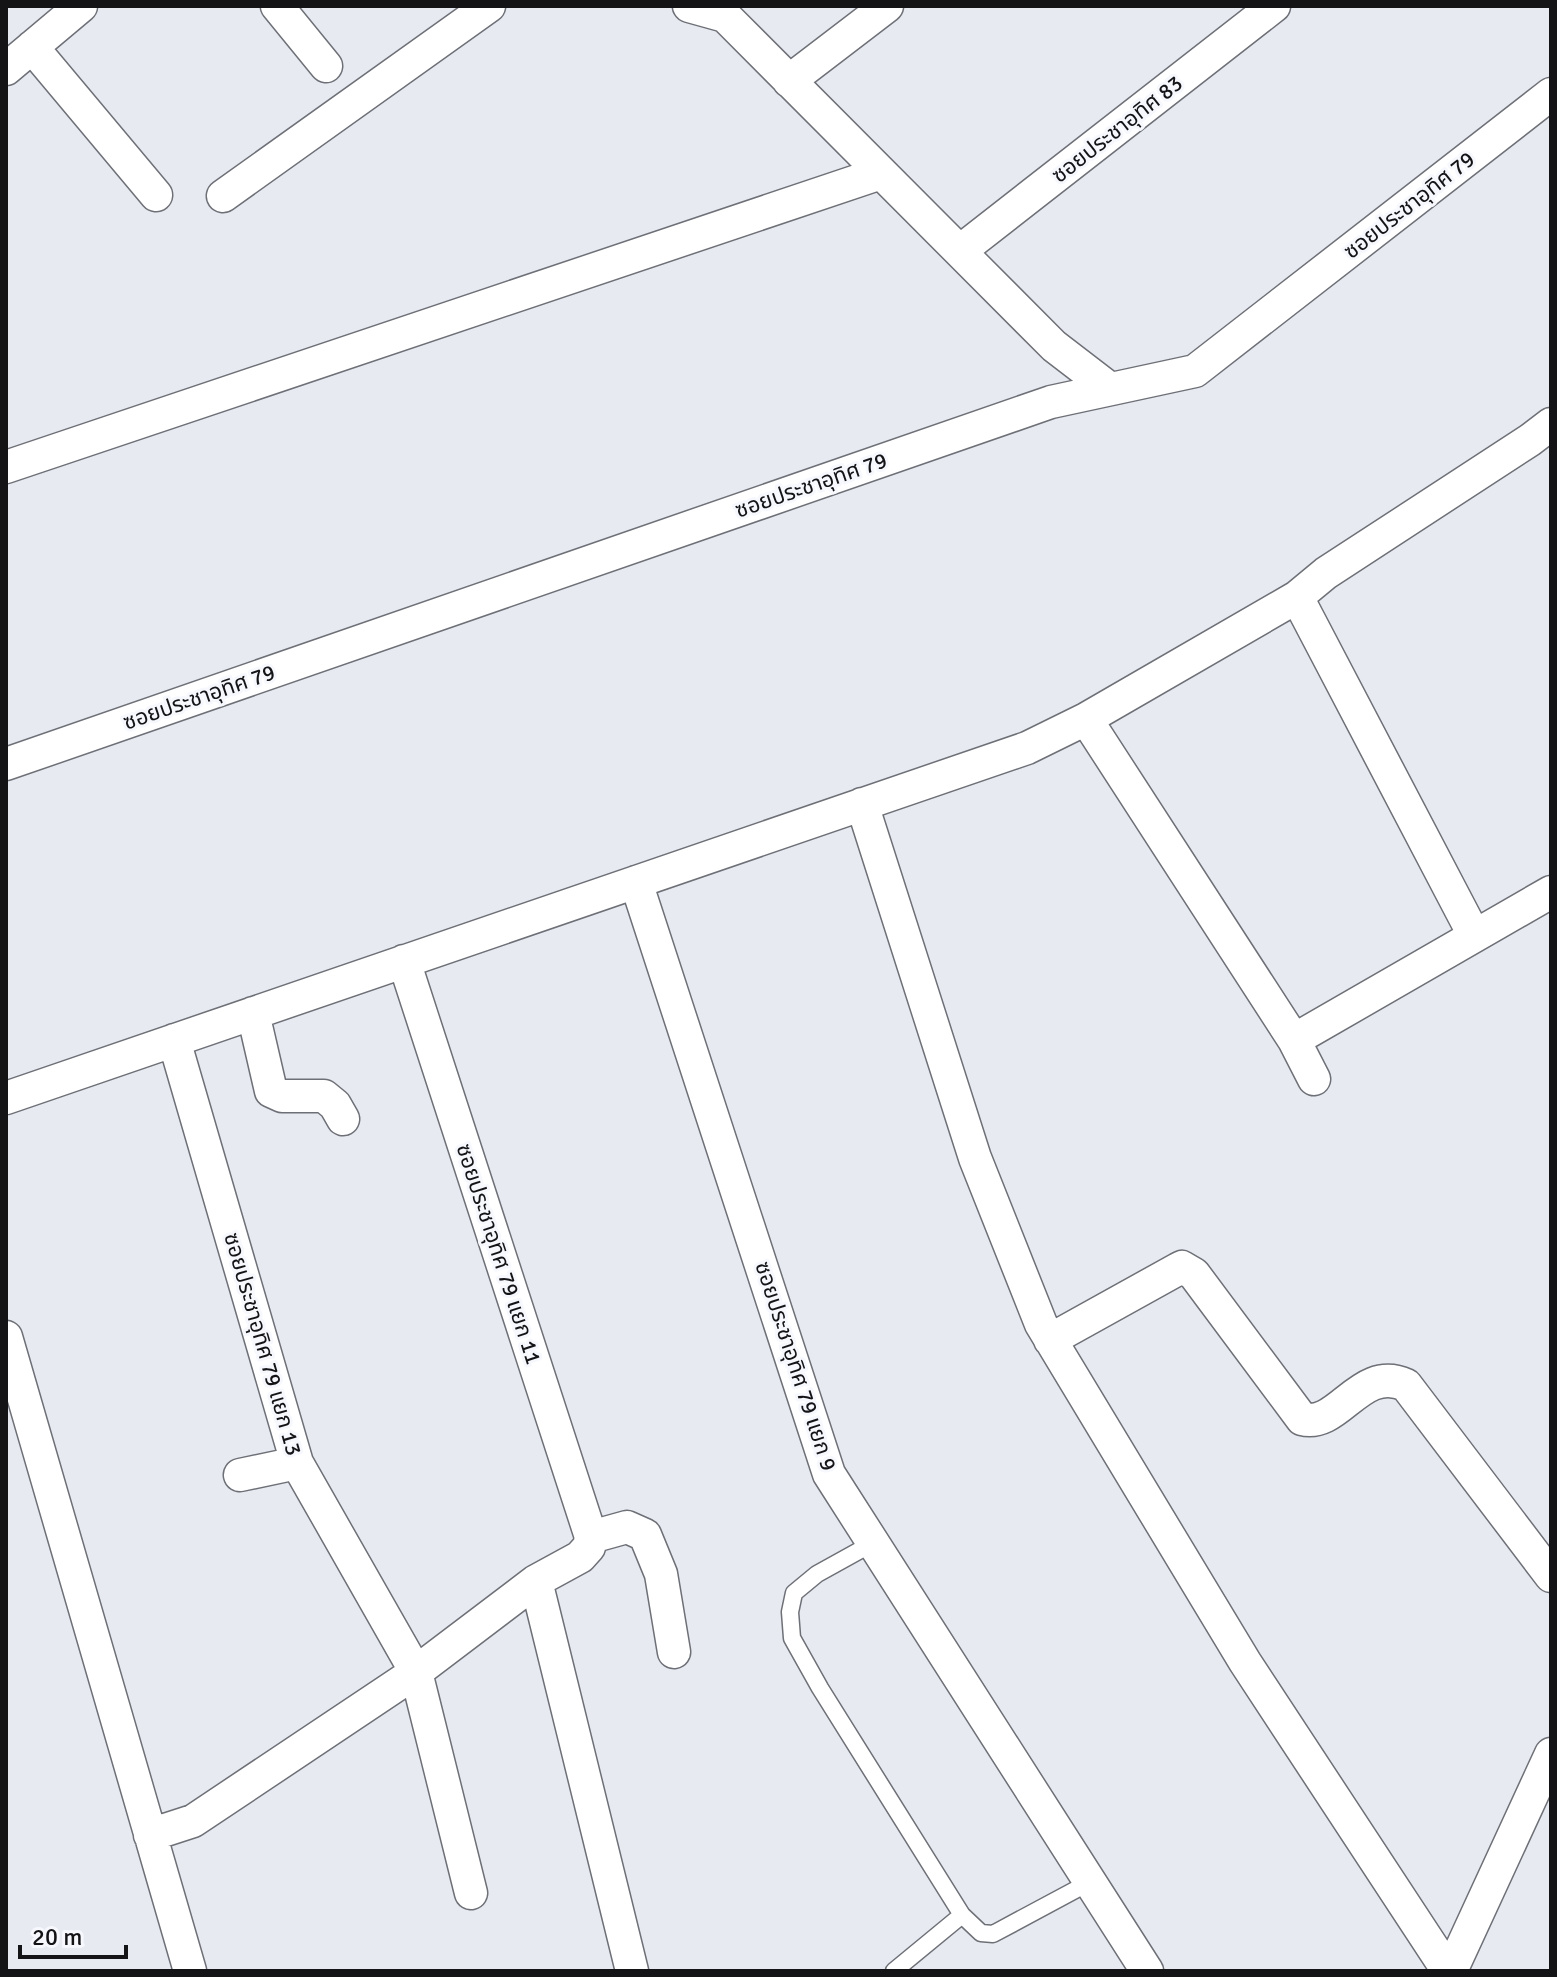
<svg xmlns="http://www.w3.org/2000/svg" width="1557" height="1977" font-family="Signika,'Noto Sans Thai',sans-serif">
	<rect width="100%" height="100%" fill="#e8eaf2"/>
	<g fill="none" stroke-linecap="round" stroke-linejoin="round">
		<defs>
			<path id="service" d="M 873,1543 L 817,1574 L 794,1593 L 790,1612 L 792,1638 L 820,1688 L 962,1915 L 981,1933 L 993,1934 L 1090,1882
				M 894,1971 L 962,1915"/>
			<path id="minor" d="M 277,6 L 326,66
				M 689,6 L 725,16 L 1054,346 L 1110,389
				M 32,47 L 156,195
				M 6,69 L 81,6
				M 789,81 L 887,6
				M 223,196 L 489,6
				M 960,251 L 1274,6
				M 6,467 L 881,173
				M 1297,597 L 1474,935
				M 1086,719 L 1294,1040 L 1314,1079
				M 6,764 L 1051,402 L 1195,371 L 1551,94
				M 862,804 L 975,1158 L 1041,1324 L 1245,1662 L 1448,1971
				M 636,882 L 829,1474 L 1147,1971
				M 253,1013 L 271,1091 L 282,1096 L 324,1096 L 335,1105 L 343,1119
				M 174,1040 L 297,1463 L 416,1672 L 471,1893
				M 1294,1040 L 1551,892
				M 6,1098 L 1027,748 L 1086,719 L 1297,597 L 1326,573 L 1530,440 L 1551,424
				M 6,1337 L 190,1971
				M 1050,1340 L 1178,1269 L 1182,1267 L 1194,1274 L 1302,1419 C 1339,1429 1360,1364 1406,1385 L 1551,1576
				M 240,1475 L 297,1463
				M 591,1537 L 627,1527 L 645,1535 L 661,1574 L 674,1652
				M 536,1581 L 632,1971
				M 150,1835 L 193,1821 L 416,1672 L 536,1581 L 580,1557 L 589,1547 L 591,1537 L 404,961
				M 1451,1971 L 1551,1754"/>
		</defs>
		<use href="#service" stroke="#6e7077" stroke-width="19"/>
		<use href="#minor" stroke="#6e7077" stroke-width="35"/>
		<use href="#service" stroke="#fff" stroke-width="16"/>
		<use href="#minor" stroke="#fff" stroke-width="32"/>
	</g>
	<g text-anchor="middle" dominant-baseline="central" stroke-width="6" stroke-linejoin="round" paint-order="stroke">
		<g font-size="22" fill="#141417" stroke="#f6f8fe">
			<text transform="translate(1117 129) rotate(-38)">ซอยประชาอุทิศ 83</text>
			<text transform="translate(1409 205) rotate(-38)">ซอยประชาอุทิศ 79</text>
			<text transform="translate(811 485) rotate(-19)">ซอยประชาอุทิศ 79</text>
			<text transform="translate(199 697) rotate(-19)">ซอยประชาอุทิศ 79</text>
			<text transform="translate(499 1254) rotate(72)">ซอยประชาอุทิศ 79 แยก 11</text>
			<text transform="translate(263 1344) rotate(74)">ซอยประชาอุทิศ 79 แยก 13</text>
			<text transform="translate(796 1366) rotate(72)">ซอยประชาอุทิศ 79 แยก 9</text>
		</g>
	</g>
	<rect width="1557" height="1977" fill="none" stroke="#141417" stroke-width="16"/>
	<path d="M20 1945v12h106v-12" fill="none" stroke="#141417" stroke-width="4"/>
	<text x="32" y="1945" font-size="24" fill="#141417" stroke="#f6f8fe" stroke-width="6" paint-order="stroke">20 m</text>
</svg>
